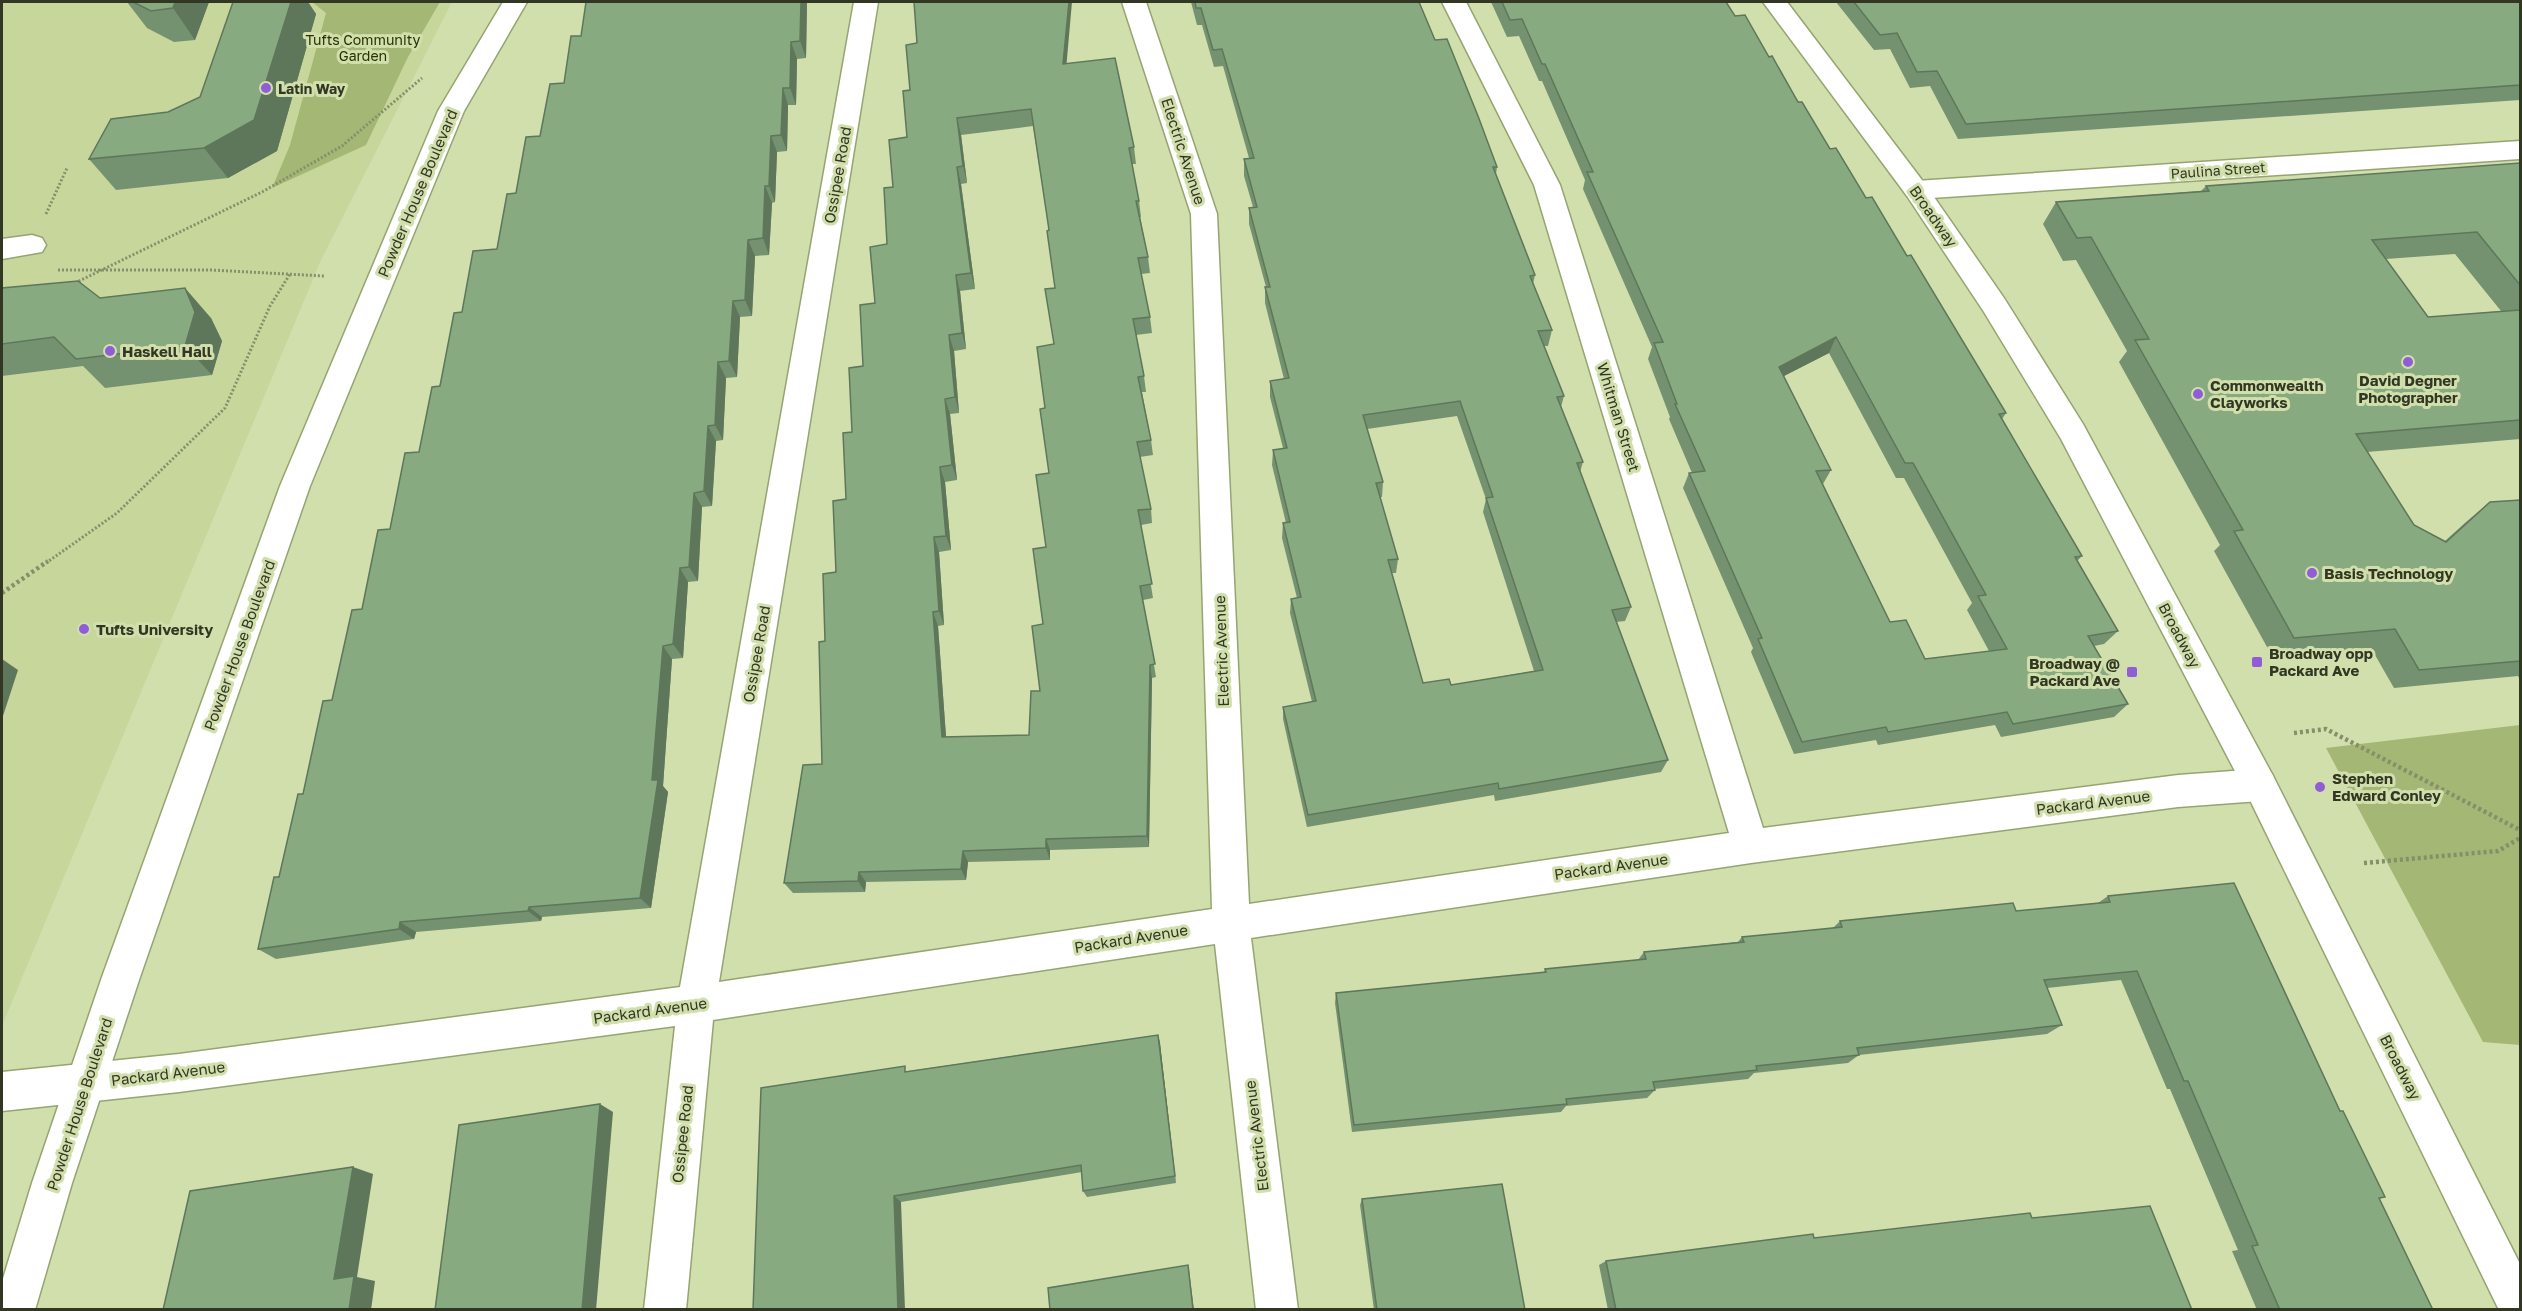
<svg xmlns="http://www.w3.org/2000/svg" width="2522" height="1311" font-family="'Golos Text',sans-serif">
	<rect width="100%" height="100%" fill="#d1dfac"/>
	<path fill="#c7d79c" d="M 2,2 L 452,2 L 321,260 L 2,1026 Z"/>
	<path fill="#a5b775" d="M 312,2 L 440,2 L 408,57 L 366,145 L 272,188 L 290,145 L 326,13 Z
		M 2520,725 L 2520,1045 L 2483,1042 L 2326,748 Z"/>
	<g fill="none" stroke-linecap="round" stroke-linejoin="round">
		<defs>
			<path id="minor" d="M 854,2 L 878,2 L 719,982 L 1212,909 L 1191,214 L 1122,2 L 1146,2 L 1217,214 L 1249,904 L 1729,833 L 1534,185 L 1442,2 L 1466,2 L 1560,185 L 1763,828 L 2178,775 L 2260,769 L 2272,774 L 2277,785 L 2272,796 L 2260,801 L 2178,807 L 1751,863 L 1251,938 L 1298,1310 L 1256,1310 L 1215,944 L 713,1020 L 686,1310 L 644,1310 L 675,1026 L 179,1092 L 2,1111 L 2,1072 L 179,1054 L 680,987 Z
				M 2520,141 L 2520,159 L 1916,199 L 1907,196 L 1903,190 L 1907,184 L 1916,181 Z
				M 32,235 L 42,238 L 46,245 L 42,252 L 2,259 L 2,239 Z"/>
			<path id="secondary" d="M 503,2 L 527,2 L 464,111 L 310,486 L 140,977 L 72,1183 L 35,1310 L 2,1310 L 2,1282 L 32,1183 L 102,977 L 280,486 L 438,111 Z
				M 1763,2 L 1787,2 L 1925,184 L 2004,298 L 2083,424 L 2272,774 L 2520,1264 L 2520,1310 L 2499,1310 L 2248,796 L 2061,439 L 1984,312 L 1907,196 Z"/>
		</defs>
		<use href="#minor" stroke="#96a472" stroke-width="3"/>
		<use href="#secondary" stroke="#96a472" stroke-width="3"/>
		<path stroke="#858f6a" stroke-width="3" stroke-dasharray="2 2" stroke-linecap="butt" d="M 46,214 L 67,168
			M 58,270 L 211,270 L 324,276
			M 75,283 L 262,192 L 342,146 L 422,78
			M 46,563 L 117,513 L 225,408 L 270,306 L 290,274"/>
		<path stroke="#858f6a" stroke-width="4.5" stroke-dasharray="3 3" stroke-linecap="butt" d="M 2,593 L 48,561
			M 2294,733 L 2326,729 L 2520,830
			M 2364,863 L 2498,851 L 2520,838"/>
		<use href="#minor" fill="#fff" fill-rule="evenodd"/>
		<use href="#secondary" fill="#fff" fill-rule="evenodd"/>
	</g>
	<path fill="#74926f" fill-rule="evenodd" d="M 127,2 L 209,2 L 195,40 L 174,42 L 147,28 Z
		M 233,2 L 308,2 L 316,14 L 277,151 L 228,178 L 116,190 L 89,159 L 168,112 L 200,97 Z
		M 586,2 L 807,2 L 806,58 L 797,59 L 796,105 L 788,105 L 787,151 L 777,152 L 775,202 L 772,203 L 769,255 L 755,256 L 752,316 L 740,317 L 737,377 L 726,378 L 723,440 L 716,441 L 712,506 L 702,507 L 698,581 L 688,582 L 683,658 L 672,659 L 663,786 L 668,792 L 651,908 L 542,917 L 541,921 L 416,932 L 414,939 L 276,959 L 258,949 L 303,794 L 332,700 L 362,609 L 390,529 L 419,452 L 462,312 L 497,249 L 516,193 L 564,83 L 581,36 Z
		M 1191,2 L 1419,2 L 1435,40 L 1497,167 L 1496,174 L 1535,275 L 1533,284 L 1552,330 L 1548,346 L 1544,346 L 1564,396 L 1561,407 L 1583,462 L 1580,472 L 1631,607 L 1625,621 L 1616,622 L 1668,760 L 1661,772 L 1495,801 L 1494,795 L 1307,827 L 1283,719 L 1283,707 L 1312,702 L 1290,613 L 1291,599 L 1297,598 L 1282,538 L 1283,523 L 1286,523 L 1272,465 L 1273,450 L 1283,448 L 1270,397 L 1270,381 L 1284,379 L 1265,303 L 1265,287 L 1266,287 L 1249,224 L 1249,208 L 1253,207 L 1244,176 L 1244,159 L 1249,158 L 1223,66 L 1214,67 L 1202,25 L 1197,25 ZM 1457,416 L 1486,499 L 1483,512 L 1534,671 L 1451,685 L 1423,683 L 1392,573 L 1396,573 L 1398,559 L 1380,497 L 1382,497 L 1383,482 L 1367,429 Z
		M 1491,2 L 1726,2 L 1735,16 L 1769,57 L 1830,149 L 1907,256 L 2006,413 L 2002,419 L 2082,556 L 2077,561 L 2118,631 L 2104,644 L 2094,646 L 2128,704 L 2114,717 L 2001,737 L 1995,725 L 1878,745 L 1876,740 L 1794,754 L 1751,652 L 1753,648 L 1683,488 L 1689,473 L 1692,473 L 1669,419 L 1670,417 L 1648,359 L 1652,347 L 1583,189 L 1585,180 L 1542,81 L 1539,81 L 1519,36 L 1507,37 ZM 1829,353 L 1896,478 L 1904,478 L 1972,603 L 1967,610 L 1989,651 L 1925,659 L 1890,622 L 1823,484 L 1831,470 L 1784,376 Z
		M 1836,2 L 2520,2 L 2520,100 L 1958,139 L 1930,86 L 1910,88 L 1890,49 L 1874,50 Z
		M 917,43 L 1067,64 L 1134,147 L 1136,164 L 1132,164 L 1139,201 L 1141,217 L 1140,217 L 1148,257 L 1150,273 L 1141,274 L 1150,317 L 1152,333 L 1136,335 L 1144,376 L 1146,392 L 1142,392 L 1151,440 L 1153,455 L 1140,457 L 1151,509 L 1152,523 L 1141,525 L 1153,598 L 1143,600 L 1156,677 L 1152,678 L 1149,847 L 1050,850 L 1050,860 L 968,862 L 966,880 L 866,882 L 865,892 L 793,893 L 784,883 L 822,764 L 825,641 L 846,499 L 852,432 L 863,366 L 875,303 L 887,244 L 893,187 L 907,137 L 910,90 ZM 1033,126 L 1049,230 L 1055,288 L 1054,344 L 1045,408 L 1049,473 L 1040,691 L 1029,735 L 946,737 L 938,626 L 944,625 L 939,552 L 951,550 L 945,482 L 957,480 L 950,414 L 959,413 L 954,351 L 966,349 L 960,291 L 975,289 L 961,184 L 967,183 L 961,135 Z
		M 2520,163 L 2520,439 L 2367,452 L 2414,525 L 2445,541 L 2466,522 L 2490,502 L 2520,500 L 2520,680 L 2518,676 L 2394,688 L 2371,648 L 2272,656 L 2214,551 L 2220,545 L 2119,362 L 2127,351 L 2076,260 L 2063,261 L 2043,224 L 2056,202 L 2201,191 L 2206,186 ZM 2455,254 L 2501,311 L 2428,317 L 2386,259 Z
		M 2,288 L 100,298 L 211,318 L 222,341 L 212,375 L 105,388 L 83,366 L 2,376 Z
		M 2108,896 L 2340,1111 L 2385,1197 L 2379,1199 L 2433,1310 L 2257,1310 L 2232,1251 L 2238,1250 L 2170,1089 L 2167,1089 L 2121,980 L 2047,988 L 2062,1025 L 2047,1034 L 1859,1055 L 1848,1063 L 1754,1073 L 1748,1079 L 1654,1089 L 1655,1090 L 1647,1098 L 1566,1106 L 1561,1112 L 1352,1132 L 1335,1003 L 1336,993 L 1544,973 L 1545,969 L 1638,960 L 1644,952 L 1738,942 L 1742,937 L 1833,928 L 1840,921 L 2016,911 L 2098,903 Z
		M 1158,1035 L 1160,1043 L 1176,1183 L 1087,1197 L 1083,1191 L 1082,1172 L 901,1202 L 753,1310 L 909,1071 Z
		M 1362,1199 L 1525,1310 L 1374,1310 L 1360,1205 Z
		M 2032,1218 L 2192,1310 L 1608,1310 L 1599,1265 L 1606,1261 L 1814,1238 Z"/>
	<path fill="#5e775a" d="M 175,2 L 209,2 L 195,40 L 173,8 Z
		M 291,2 L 308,2 L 316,14 L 277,151 L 228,178 L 204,148 Z
		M 801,2 L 807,2 L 806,58 L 800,41 Z
		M 1069,2 L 1072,2 L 1065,81 L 1063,64 Z
		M 791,42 L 797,59 L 796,105 L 790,88 Z
		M 783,88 L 788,105 L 787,151 L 781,135 Z
		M 957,118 L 961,135 L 967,183 L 963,166 Z
		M 771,136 L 777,152 L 775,202 L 769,186 Z
		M 957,167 L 961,184 L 975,289 L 971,273 Z
		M 765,186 L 772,203 L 769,255 L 763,238 Z
		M 748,240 L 755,256 L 752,316 L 745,300 Z
		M 956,275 L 960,291 L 966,349 L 962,333 Z
		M 185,288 L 211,318 L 222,341 L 212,375 L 185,346 Z
		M 733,301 L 740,317 L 737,377 L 729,361 Z
		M 949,335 L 954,351 L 959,413 L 955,397 Z
		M 1836,337 L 1829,353 L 1772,382 L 1779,367 Z
		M 718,362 L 726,378 L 723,440 L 715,425 Z
		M 945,399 L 950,414 L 957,480 L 952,465 Z
		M 708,426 L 716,441 L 712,506 L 704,491 Z
		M 940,467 L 945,482 L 951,550 L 946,536 Z
		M 694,493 L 702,507 L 698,581 L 689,567 Z
		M 934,537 L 939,552 L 944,625 L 939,611 Z
		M 680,568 L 688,582 L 683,658 L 673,644 Z
		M 933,612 L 938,626 L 947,750 L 942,737 Z
		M 663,646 L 672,659 L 663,786 L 668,792 L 651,908 L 640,898 L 652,780 Z
		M 2,659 L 18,670 L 2,719 Z
		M 1150,665 L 1152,678 L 1149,847 L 1147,836 Z
		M 1046,839 L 1050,850 L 1050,860 L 1046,848 Z
		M 963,851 L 968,862 L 966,880 L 961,869 Z
		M 859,872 L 866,882 L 865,892 L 858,881 Z
		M 529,907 L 542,917 L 541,921 L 528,911 Z
		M 400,922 L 416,932 L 414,939 L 399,929 Z
		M 1158,1035 L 1160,1043 L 1176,1183 L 1175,1176 Z
		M 600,1104 L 613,1112 L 596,1310 L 582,1310 Z
		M 353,1167 L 373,1174 L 357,1277 L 375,1281 L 371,1310 L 349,1310 L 334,1279 Z
		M 894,1196 L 901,1202 L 905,1310 L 898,1310 Z
		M 1188,1265 L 1189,1270 L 1194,1310 L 1193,1310 Z"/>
	<path fill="#87aa81" stroke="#5e775a" stroke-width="1.5" fill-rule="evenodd" d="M 133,2 L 175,2 L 173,8 L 151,11 Z
		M 233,2 L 291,2 L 254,120 L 204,148 L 89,159 L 111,119 L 168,112 L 200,97 Z
		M 586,2 L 801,2 L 800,41 L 791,42 L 790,88 L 783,88 L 781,135 L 771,136 L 769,186 L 765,186 L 763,238 L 748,240 L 745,300 L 733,301 L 729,361 L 718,362 L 715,425 L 708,426 L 704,491 L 694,493 L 689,567 L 680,568 L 673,644 L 663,646 L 652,780 L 658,780 L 640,898 L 529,907 L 528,911 L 400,922 L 399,929 L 258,949 L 274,877 L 279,877 L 298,794 L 303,794 L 323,701 L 332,700 L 352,610 L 362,609 L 378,530 L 390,529 L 405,453 L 419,452 L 432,387 L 440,386 L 454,313 L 462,312 L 473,251 L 497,249 L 507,194 L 516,193 L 526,137 L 540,136 L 550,84 L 564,83 L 571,36 L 581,36 Z
		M 914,2 L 1069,2 L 1063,64 L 1115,58 L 1134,147 L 1129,148 L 1139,201 L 1136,201 L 1148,257 L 1138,258 L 1150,317 L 1133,319 L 1144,376 L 1138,377 L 1151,440 L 1137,442 L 1151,509 L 1138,510 L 1152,584 L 1140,586 L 1155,664 L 1150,665 L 1147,836 L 1046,839 L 1046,848 L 963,851 L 961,869 L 859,872 L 858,881 L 784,883 L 803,765 L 822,764 L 819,642 L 825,641 L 823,574 L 836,572 L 833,501 L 846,499 L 843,433 L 852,432 L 849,368 L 863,366 L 860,305 L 875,303 L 870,247 L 887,244 L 884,188 L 893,187 L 889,140 L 907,137 L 903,91 L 910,90 L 906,45 L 917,43 ZM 1031,109 L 1049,230 L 1047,231 L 1055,288 L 1045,289 L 1054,344 L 1037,347 L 1045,408 L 1040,409 L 1049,473 L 1036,475 L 1046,547 L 1033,549 L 1043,624 L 1032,626 L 1040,691 L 1031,691 L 1029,735 L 942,737 L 933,612 L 939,611 L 934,537 L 946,536 L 940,467 L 952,465 L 945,399 L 955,397 L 949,335 L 962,333 L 956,275 L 971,273 L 957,167 L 963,166 L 957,118 Z
		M 1195,2 L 1419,2 L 1435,40 L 1447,39 L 1478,116 L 1497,167 L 1493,167 L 1535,275 L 1530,276 L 1552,330 L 1538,331 L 1564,396 L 1557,397 L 1583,462 L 1577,463 L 1631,607 L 1612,610 L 1668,760 L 1499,789 L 1498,783 L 1308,815 L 1283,707 L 1316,701 L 1291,599 L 1301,597 L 1283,523 L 1290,522 L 1273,450 L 1287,448 L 1270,381 L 1289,378 L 1265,287 L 1270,287 L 1249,208 L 1257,207 L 1244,159 L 1254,158 L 1222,49 L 1213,50 L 1201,8 L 1196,8 ZM 1460,401 L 1493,497 L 1486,498 L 1543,670 L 1451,685 L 1449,679 L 1423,683 L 1388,560 L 1398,559 L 1376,483 L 1383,482 L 1363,415 Z
		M 1502,2 L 1726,2 L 1735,16 L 1745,15 L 1769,57 L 1772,56 L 1798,102 L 1802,102 L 1830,149 L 1836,148 L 1866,198 L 1872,197 L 1907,256 L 1911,255 L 2006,413 L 1999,414 L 2082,556 L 2075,557 L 2118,631 L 2088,636 L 2128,704 L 2013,724 L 2007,712 L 1888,732 L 1886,727 L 1802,742 L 1758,639 L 1762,638 L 1689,473 L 1705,471 L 1675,404 L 1677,404 L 1654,343 L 1663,342 L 1587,172 L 1593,172 L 1545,64 L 1542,64 L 1522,19 L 1510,20 ZM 1836,337 L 1905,463 L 1913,463 L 1986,595 L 1978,596 L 2007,649 L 1925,659 L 1906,620 L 1890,622 L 1816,471 L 1831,470 L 1779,367 Z
		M 1854,2 L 2520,2 L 2520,85 L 1966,124 L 1937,71 L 1917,72 L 1897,33 L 1880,35 Z
		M 2520,163 L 2520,285 L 2477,232 L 2372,240 L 2428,317 L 2520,310 L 2520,420 L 2356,434 L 2414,525 L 2446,542 L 2490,502 L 2520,500 L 2520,661 L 2419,670 L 2395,629 L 2294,638 L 2234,531 L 2243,530 L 2135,340 L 2149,339 L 2091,237 L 2077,238 L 2056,202 L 2209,191 L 2206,186 Z
		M 78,281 L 100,298 L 185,288 L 195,312 L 185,346 L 76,359 L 54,337 L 2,344 L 2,288 Z
		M 2234,883 L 2340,1111 L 2343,1111 L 2385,1197 L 2379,1198 L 2433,1310 L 2280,1310 L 2252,1246 L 2258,1245 L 2188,1081 L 2184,1081 L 2137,971 L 2044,980 L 2062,1025 L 1857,1048 L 1859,1055 L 1756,1066 L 1757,1070 L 1653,1082 L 1655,1090 L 1566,1099 L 1567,1104 L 1354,1125 L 1336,993 L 1546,972 L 1545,969 L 1646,959 L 1644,952 L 1744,942 L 1742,937 L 1842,927 L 1840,921 L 2013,903 L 2016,911 L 2110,902 L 2108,896 Z
		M 1158,1035 L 1175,1176 L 1083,1191 L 1081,1165 L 894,1196 L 898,1310 L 753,1310 L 761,1088 L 905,1066 L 905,1072 Z
		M 600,1104 L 582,1310 L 435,1310 L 459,1125 Z
		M 353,1167 L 334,1279 L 354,1276 L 349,1310 L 163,1310 L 190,1191 Z
		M 1502,1184 L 1525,1310 L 1377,1310 L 1362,1199 Z
		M 2150,1206 L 2192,1310 L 1616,1310 L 1606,1261 L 1813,1234 L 1814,1238 L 2030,1213 L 2032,1218 Z
		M 1188,1265 L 1193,1310 L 1050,1310 L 1048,1288 Z"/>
	<g fill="#915dd6" stroke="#d1dfac" stroke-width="2">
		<circle cx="266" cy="88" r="6"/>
		<circle cx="110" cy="351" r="6"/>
		<circle cx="2408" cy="362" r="6"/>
		<circle cx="2198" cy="394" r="6"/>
		<circle cx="2312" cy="573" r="6"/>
		<circle cx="84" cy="629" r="6"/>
		<rect x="2251" y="656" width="12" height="12" rx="3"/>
		<rect x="2126" y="666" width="12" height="12" rx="3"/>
		<circle cx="2320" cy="787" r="6"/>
	</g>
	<g text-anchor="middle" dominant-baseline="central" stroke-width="6" stroke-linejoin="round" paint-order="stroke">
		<g font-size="14" fill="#283200" stroke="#d1dfac">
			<text x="363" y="39">Tufts Community<tspan x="363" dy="16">Garden</tspan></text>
		</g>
		<g font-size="14" font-weight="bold" fill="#323723" stroke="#d1dfac" text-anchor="start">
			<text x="278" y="88">Latin Way</text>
		</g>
		<g font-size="14" fill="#323723" stroke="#d1dfac">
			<text transform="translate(2218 170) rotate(-4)">Paulina Street</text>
		</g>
		<g font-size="15" fill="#323723" stroke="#d1dfac">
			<text transform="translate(1184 151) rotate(72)">Electric Avenue</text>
			<text transform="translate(837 175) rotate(-80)">Ossipee Road</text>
			<text transform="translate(417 193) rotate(-67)">Powder House Boulevard</text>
			<text transform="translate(1934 216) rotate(55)">Broadway</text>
			<text transform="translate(1619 417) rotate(73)">Whitman Street</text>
			<text transform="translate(2180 635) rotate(62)">Broadway</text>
			<text transform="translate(239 645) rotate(-70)">Powder House Boulevard</text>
			<text transform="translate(1221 651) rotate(-92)">Electric Avenue</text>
			<text transform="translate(756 654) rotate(-80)">Ossipee Road</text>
			<text transform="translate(2093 802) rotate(-7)">Packard Avenue</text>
			<text transform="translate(1611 866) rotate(-8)">Packard Avenue</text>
			<text transform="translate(1131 938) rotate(-9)">Packard Avenue</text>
			<text transform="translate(650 1010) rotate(-8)">Packard Avenue</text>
			<text transform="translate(2401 1067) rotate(63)">Broadway</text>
			<text transform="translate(168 1073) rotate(-7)">Packard Avenue</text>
			<text transform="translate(79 1104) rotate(-72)">Powder House Boulevard</text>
			<text transform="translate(682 1134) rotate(-84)">Ossipee Road</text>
			<text transform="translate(1256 1136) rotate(-97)">Electric Avenue</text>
		</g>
		<g font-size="15" font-weight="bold" fill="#323723" stroke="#d1dfac" text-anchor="start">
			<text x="122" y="351">Haskell Hall</text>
			<text x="2408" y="380" text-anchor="middle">David Degner<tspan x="2408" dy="17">Photographer</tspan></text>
			<text x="2210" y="385">Commonwealth<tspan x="2210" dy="17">Clayworks</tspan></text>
			<text x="2324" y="573">Basis Technology</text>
			<text x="96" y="629">Tufts University</text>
			<text x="2269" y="653">Broadway opp<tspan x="2269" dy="17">Packard Ave</tspan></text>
			<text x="2120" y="663" text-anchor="end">Broadway @<tspan x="2120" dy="17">Packard Ave</tspan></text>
			<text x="2332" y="778">Stephen<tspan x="2332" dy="17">Edward Conley</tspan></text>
		</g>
	</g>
	<rect width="2522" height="1311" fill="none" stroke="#323723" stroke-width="6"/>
</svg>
